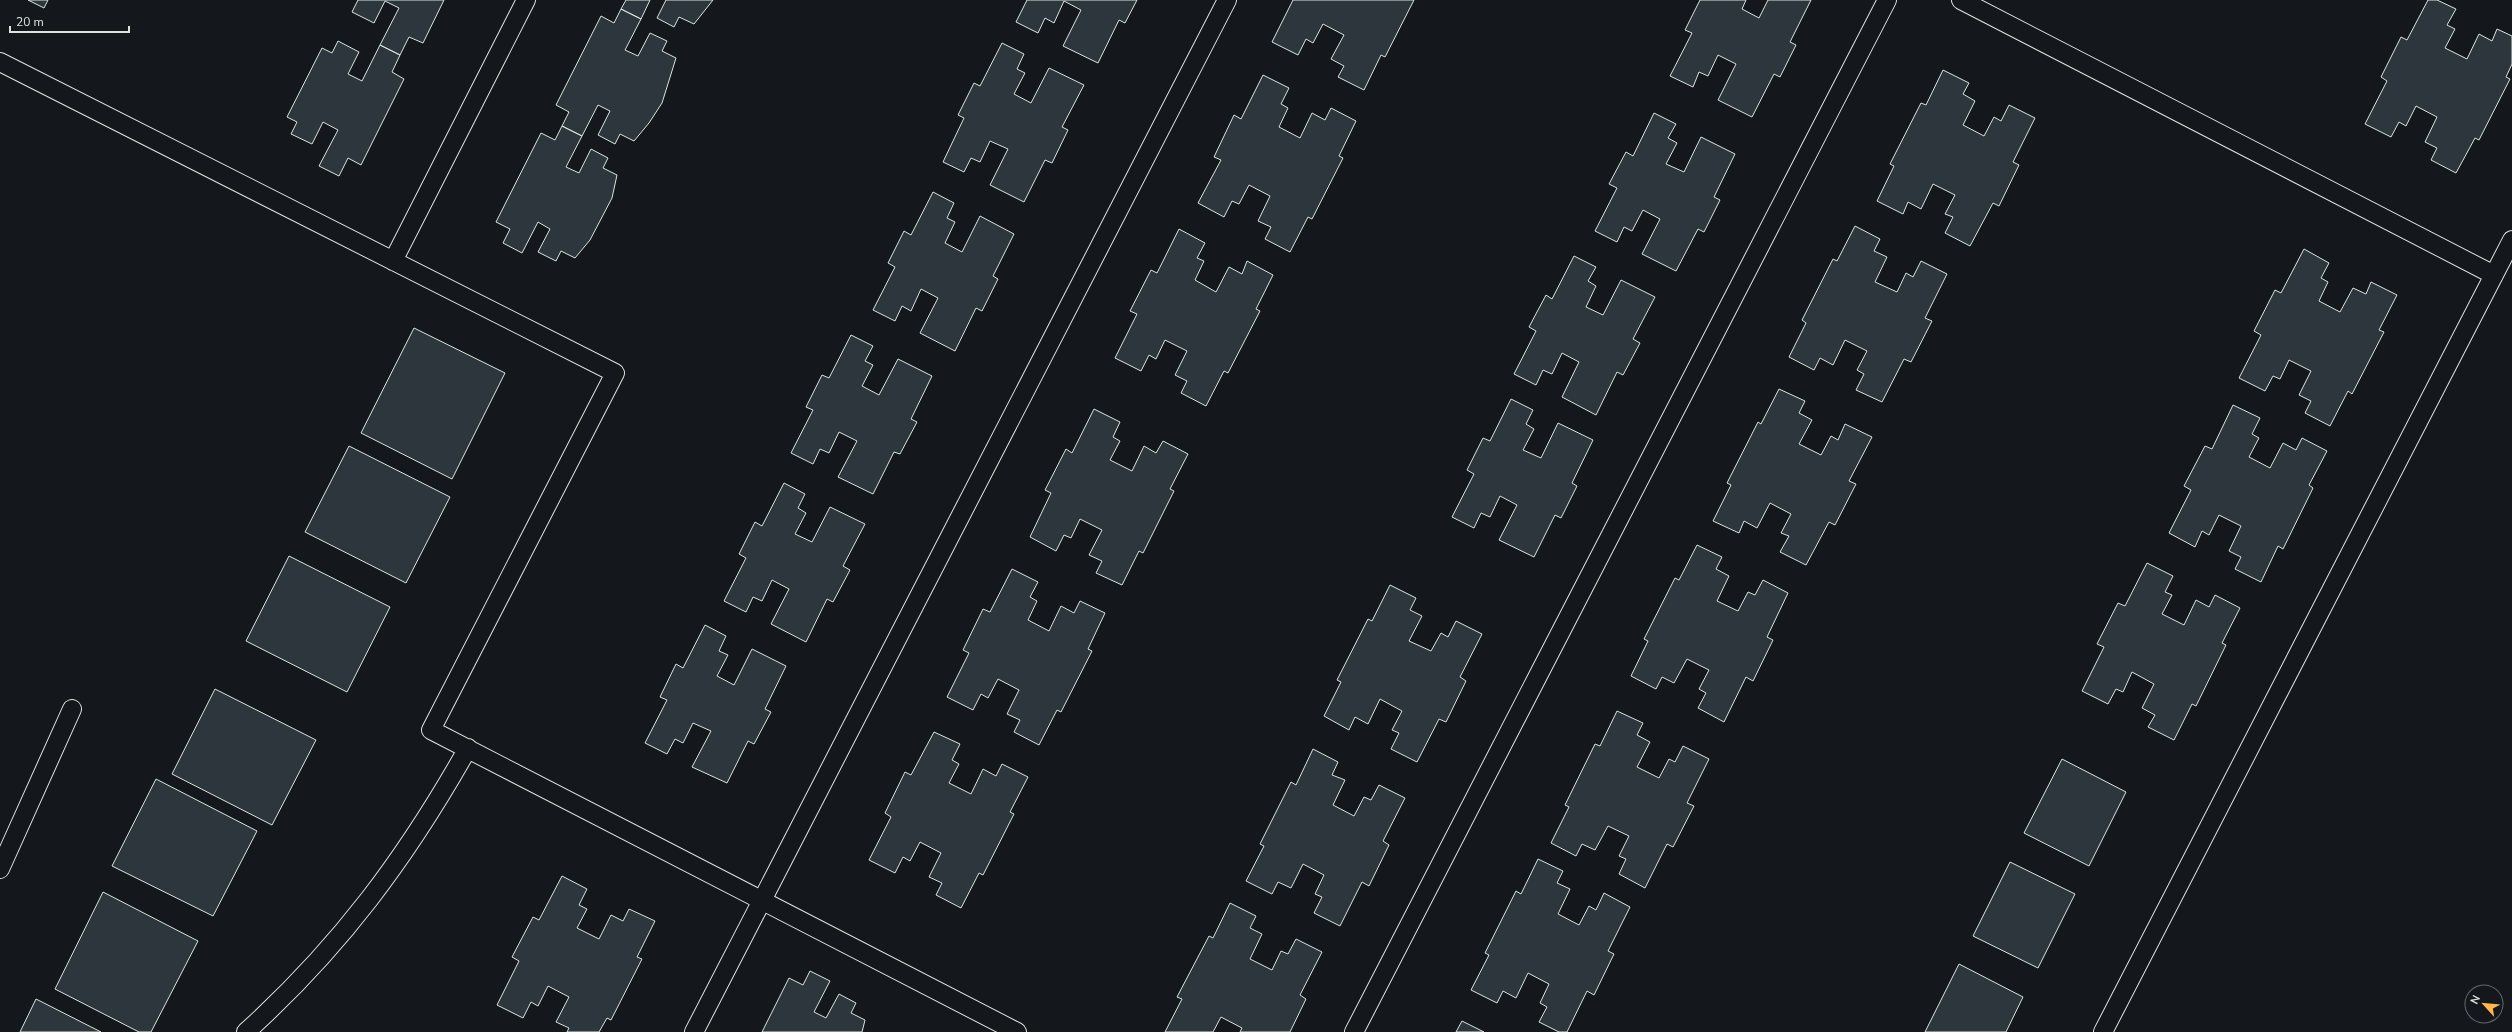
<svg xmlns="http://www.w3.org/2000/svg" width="2512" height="1032" font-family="'Nunito Sans',sans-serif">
	<rect width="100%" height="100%" fill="#14181c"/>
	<path fill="#2c363c" stroke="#d8e6dc" d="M 28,0 L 48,0 L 44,8 Z
		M 358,0 L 444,0 L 423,43 L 409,37 L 400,55 L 380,45 L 399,8 L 385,1 L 374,23 L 352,12 Z
		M 626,0 L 650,0 L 641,19 L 621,9 Z
		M 666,0 L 713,0 L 694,24 L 679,17 L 674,27 L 657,18 Z
		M 1027,0 L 1137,0 L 1125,23 L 1119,20 L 1098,63 L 1063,46 L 1081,10 L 1064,1 L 1054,23 L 1045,18 L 1038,33 L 1016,22 Z
		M 1293,0 L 1414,0 L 1385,57 L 1381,55 L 1364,90 L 1338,77 L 1344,66 L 1331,59 L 1344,35 L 1323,24 L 1313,43 L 1306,39 L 1298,55 L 1272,42 Z
		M 1700,0 L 1746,0 L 1742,9 L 1759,18 L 1768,0 L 1811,0 L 1790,42 L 1796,45 L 1780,77 L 1774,74 L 1752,117 L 1718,100 L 1736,64 L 1718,55 L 1708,76 L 1699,72 L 1693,87 L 1670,76 L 1692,33 L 1685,30 Z
		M 2428,0 L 2437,0 L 2456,9 L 2447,25 L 2455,29 L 2445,48 L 2467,59 L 2479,34 L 2492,41 L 2497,29 L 2512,36 L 2512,64 L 2506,77 L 2510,79 L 2479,140 L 2475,138 L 2456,173 L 2431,160 L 2437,148 L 2425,142 L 2437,117 L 2416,106 L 2406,126 L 2399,122 L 2391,137 L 2365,124 L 2387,81 L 2381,77 L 2401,37 L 2407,40 Z
		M 621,9 L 641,19 L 625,50 L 638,56 L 650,33 L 667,41 L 662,51 L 676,58 L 662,103 L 649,123 L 634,141 L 620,134 L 615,144 L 598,135 L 610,111 L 598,105 L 582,136 L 562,126 L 569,112 L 556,105 L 601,16 L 614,23 Z
		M 338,41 L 359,52 L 348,74 L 362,81 L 380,45 L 400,55 L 392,72 L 404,79 L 361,165 L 348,158 L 339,176 L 319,166 L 338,130 L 323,122 L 312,144 L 291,134 L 297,122 L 287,117 L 322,48 L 332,53 Z
		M 1002,43 L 1024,54 L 1017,69 L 1025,73 L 1014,94 L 1031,103 L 1049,68 L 1084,85 L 1062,127 L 1068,130 L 1052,163 L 1045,160 L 1024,202 L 990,185 L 1008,149 L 990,141 L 980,162 L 971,158 L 964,172 L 943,162 L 964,118 L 958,115 L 974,83 L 980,86 Z
		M 1943,70 L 1969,83 L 1963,94 L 1975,101 L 1963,125 L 1984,136 L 1994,117 L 2001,121 L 2009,105 L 2035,118 L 2013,162 L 2019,165 L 1999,206 L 1993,203 L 1970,246 L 1945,233 L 1953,217 L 1945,214 L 1955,195 L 1933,184 L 1921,209 L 1908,202 L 1903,214 L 1877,201 L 1894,166 L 1890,164 L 1921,103 L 1926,105 Z
		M 1263,75 L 1289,88 L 1281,104 L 1288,108 L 1279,127 L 1300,138 L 1312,113 L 1325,120 L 1331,108 L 1356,121 L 1339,156 L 1343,158 L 1312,219 L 1308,217 L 1290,252 L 1265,239 L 1271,227 L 1258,221 L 1270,196 L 1249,185 L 1239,204 L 1232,201 L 1224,217 L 1198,203 L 1221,160 L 1214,157 L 1234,115 L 1241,119 Z
		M 1654,113 L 1676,124 L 1668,138 L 1677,143 L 1666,164 L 1684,172 L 1701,137 L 1735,154 L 1714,197 L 1720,200 L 1704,232 L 1698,229 L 1676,271 L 1642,254 L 1660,219 L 1643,210 L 1632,231 L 1624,227 L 1617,242 L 1595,231 L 1617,188 L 1609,184 L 1626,152 L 1633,156 Z
		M 562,126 L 582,136 L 566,167 L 579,173 L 591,149 L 608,158 L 603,168 L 617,175 L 612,198 L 590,240 L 575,258 L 561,251 L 556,261 L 538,252 L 550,229 L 538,222 L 522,253 L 503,243 L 510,229 L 496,222 L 541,133 L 555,140 Z
		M 933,192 L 954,203 L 947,218 L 955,222 L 945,243 L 962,252 L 980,216 L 1014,234 L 993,276 L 998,279 L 982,311 L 976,308 L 955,351 L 920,333 L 938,298 L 921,289 L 911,311 L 902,306 L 895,321 L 873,310 L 895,267 L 888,263 L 904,231 L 911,235 Z
		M 1855,226 L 1880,239 L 1874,251 L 1887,257 L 1875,282 L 1897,292 L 1906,273 L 1913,277 L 1921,261 L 1947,274 L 1925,318 L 1932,321 L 1911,362 L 1904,359 L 1882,402 L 1856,390 L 1864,374 L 1857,370 L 1867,351 L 1845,340 L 1833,365 L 1820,358 L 1814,370 L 1789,357 L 1806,323 L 1802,320 L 1833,259 L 1837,261 Z
		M 1179,229 L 1205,243 L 1197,258 L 1204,261 L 1195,280 L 1216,292 L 1229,267 L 1242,274 L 1247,261 L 1273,275 L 1256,309 L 1260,311 L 1228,373 L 1224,371 L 1206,406 L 1181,393 L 1187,381 L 1175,375 L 1187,351 L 1165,340 L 1156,359 L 1149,355 L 1141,371 L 1115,358 L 1137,314 L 1130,311 L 1151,270 L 1157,273 Z
		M 2304,249 L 2329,263 L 2321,278 L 2328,282 L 2319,301 L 2340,312 L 2353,288 L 2366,294 L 2371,282 L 2397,295 L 2379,330 L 2384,332 L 2352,394 L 2348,391 L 2330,426 L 2305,413 L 2311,401 L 2299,395 L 2311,371 L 2289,360 L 2280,379 L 2273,376 L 2265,391 L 2239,378 L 2261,335 L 2254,331 L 2275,290 L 2281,293 Z
		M 1574,256 L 1596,267 L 1588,281 L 1596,286 L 1586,307 L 1603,315 L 1621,280 L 1655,297 L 1633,339 L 1640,343 L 1623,375 L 1617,372 L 1596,415 L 1562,397 L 1579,362 L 1562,353 L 1552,374 L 1543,370 L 1536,385 L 1514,374 L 1536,331 L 1529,327 L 1546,295 L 1552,299 Z
		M 414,328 L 505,373 L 452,479 L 361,433 Z
		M 851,335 L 873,346 L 865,361 L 873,365 L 862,386 L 879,395 L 898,359 L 932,376 L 911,419 L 917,422 L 900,454 L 894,452 L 873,494 L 838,477 L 857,441 L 839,432 L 829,453 L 820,449 L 813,464 L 791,453 L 813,410 L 806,407 L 822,375 L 829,378 Z
		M 1779,389 L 1805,401 L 1799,413 L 1812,420 L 1799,444 L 1821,455 L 1831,436 L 1838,440 L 1845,424 L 1872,437 L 1849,481 L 1856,484 L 1835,525 L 1829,522 L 1806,565 L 1780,552 L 1789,536 L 1781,533 L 1791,514 L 1770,503 L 1757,528 L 1744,521 L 1739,533 L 1713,521 L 1731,485 L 1727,483 L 1758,422 L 1761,424 Z
		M 1511,399 L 1533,410 L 1526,424 L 1534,429 L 1523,450 L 1541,458 L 1558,423 L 1593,440 L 1572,483 L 1577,486 L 1561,518 L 1555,515 L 1534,557 L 1499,540 L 1517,505 L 1500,496 L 1490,517 L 1481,513 L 1474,528 L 1452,517 L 1474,474 L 1467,470 L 1483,438 L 1490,441 Z
		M 2233,405 L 2260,418 L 2252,434 L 2259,438 L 2249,457 L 2270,468 L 2283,443 L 2296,450 L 2302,438 L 2327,451 L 2309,485 L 2313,488 L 2283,549 L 2278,546 L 2261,582 L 2235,569 L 2241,557 L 2229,551 L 2241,526 L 2219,515 L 2209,535 L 2202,531 L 2195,547 L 2169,533 L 2191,490 L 2184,486 L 2205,446 L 2212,449 Z
		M 1094,409 L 1120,422 L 1113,437 L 1120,441 L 1110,460 L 1132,471 L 1144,446 L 1156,453 L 1163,441 L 1188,454 L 1170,489 L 1174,491 L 1143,553 L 1139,551 L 1122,585 L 1096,573 L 1102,561 L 1089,555 L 1102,530 L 1080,519 L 1071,538 L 1064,535 L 1056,551 L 1030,537 L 1051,493 L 1045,490 L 1066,449 L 1072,453 Z
		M 349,446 L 450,497 L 406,583 L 305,532 Z
		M 784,483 L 805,494 L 798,508 L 806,513 L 795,534 L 812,542 L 830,507 L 865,524 L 843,566 L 850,570 L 833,602 L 827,599 L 806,642 L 771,624 L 789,589 L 772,580 L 762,601 L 753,597 L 746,612 L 724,601 L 746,558 L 739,554 L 755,522 L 762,526 Z
		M 1697,545 L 1722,557 L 1716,569 L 1729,576 L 1717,601 L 1738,611 L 1748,592 L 1755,595 L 1763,580 L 1788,593 L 1767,637 L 1773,640 L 1753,681 L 1746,677 L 1724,722 L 1698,708 L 1706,693 L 1699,689 L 1709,670 L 1687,659 L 1674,683 L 1662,677 L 1656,689 L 1631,676 L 1648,641 L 1644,639 L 1675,578 L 1679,580 Z
		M 289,556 L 390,607 L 347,692 L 246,641 Z
		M 2147,563 L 2173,576 L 2165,592 L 2172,595 L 2162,614 L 2184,625 L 2196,600 L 2209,607 L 2215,595 L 2240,608 L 2222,643 L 2226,645 L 2196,706 L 2192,704 L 2174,740 L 2148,727 L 2155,715 L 2142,708 L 2154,684 L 2132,672 L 2123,692 L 2116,689 L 2108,704 L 2082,691 L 2104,647 L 2097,644 L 2118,603 L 2125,606 Z
		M 1012,569 L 1038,582 L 1030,597 L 1037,601 L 1028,620 L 1049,631 L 1061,606 L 1074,613 L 1080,601 L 1105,613 L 1088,649 L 1092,651 L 1061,712 L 1057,710 L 1039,745 L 1014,732 L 1020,720 L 1007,714 L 1019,690 L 998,679 L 988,698 L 981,694 L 973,710 L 947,697 L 969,653 L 963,650 L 983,609 L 990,612 Z
		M 1390,585 L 1416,598 L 1410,610 L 1422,616 L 1409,641 L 1431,651 L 1441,633 L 1448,637 L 1456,621 L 1482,634 L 1460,677 L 1466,681 L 1446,722 L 1439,719 L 1417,762 L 1391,749 L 1399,733 L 1392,730 L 1402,711 L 1380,699 L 1368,724 L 1355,717 L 1349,730 L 1324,716 L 1341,682 L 1337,680 L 1368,619 L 1372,621 Z
		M 705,625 L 726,636 L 719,651 L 728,655 L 717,676 L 734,685 L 752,649 L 786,666 L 765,709 L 771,712 L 754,744 L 748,741 L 727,783 L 692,767 L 711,731 L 693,723 L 683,743 L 675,739 L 667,754 L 645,743 L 667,700 L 660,697 L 676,664 L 683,668 Z
		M 215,689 L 316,740 L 272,825 L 172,774 Z
		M 1617,711 L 1643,723 L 1637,735 L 1650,742 L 1637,767 L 1659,778 L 1669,759 L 1675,762 L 1683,746 L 1709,759 L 1687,803 L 1694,806 L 1673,847 L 1667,844 L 1645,888 L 1619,874 L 1626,859 L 1619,856 L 1629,836 L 1608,826 L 1595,850 L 1582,844 L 1576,856 L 1551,843 L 1569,807 L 1565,805 L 1595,744 L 1600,746 Z
		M 934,732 L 960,744 L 952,760 L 959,764 L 949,783 L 971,794 L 983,769 L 996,776 L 1002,764 L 1028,777 L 1010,812 L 1014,814 L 983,875 L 979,873 L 961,908 L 936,895 L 942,883 L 929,877 L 941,853 L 920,842 L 910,861 L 903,857 L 895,873 L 869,860 L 891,817 L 885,813 L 905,772 L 911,775 Z
		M 1313,749 L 1338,762 L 1332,775 L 1345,780 L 1333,805 L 1354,816 L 1364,797 L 1371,800 L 1379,785 L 1405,798 L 1383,841 L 1389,845 L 1369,886 L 1362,882 L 1340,926 L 1314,913 L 1322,897 L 1315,894 L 1324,875 L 1303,864 L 1291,888 L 1278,882 L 1272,894 L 1246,881 L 1264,846 L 1260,844 L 1291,782 L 1296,785 Z
		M 2062,759 L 2126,792 L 2089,866 L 2024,833 Z
		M 156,779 L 257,831 L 213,916 L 112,866 Z
		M 1538,859 L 1563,871 L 1557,883 L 1570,889 L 1558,914 L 1579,925 L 1589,906 L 1596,910 L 1604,893 L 1630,907 L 1608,951 L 1614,954 L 1594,995 L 1587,991 L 1567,1032 L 1559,1032 L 1539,1022 L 1547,1007 L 1540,1003 L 1549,984 L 1528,973 L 1516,998 L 1503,991 L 1497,1003 L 1471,990 L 1489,955 L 1485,953 L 1516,891 L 1521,894 Z
		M 2010,862 L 2075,894 L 2038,968 L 1973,936 Z
		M 562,876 L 587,889 L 579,905 L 587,909 L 577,928 L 599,939 L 611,915 L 623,921 L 629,909 L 655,921 L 637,957 L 642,959 L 611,1020 L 607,1018 L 599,1032 L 567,1032 L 569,1028 L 556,1022 L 569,997 L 548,986 L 538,1006 L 531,1002 L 523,1018 L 497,1005 L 519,961 L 512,957 L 533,917 L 539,920 Z
		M 103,892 L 198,941 L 151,1032 L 139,1032 L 55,989 Z
		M 1230,903 L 1256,916 L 1250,928 L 1262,934 L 1250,959 L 1272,970 L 1281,951 L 1288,954 L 1296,939 L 1322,952 L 1300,995 L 1306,999 L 1290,1032 L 1240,1032 L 1242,1028 L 1221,1017 L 1213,1032 L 1165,1032 L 1182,999 L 1177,997 L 1209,936 L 1213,938 Z
		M 1959,964 L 2023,997 L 2006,1032 L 1925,1032 Z
		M 810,971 L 830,981 L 814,1012 L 826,1018 L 839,994 L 856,1003 L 851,1013 L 865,1020 L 862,1032 L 762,1032 L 789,978 L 803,985 Z
		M 36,999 L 101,1032 L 20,1032 Z
		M 1462,1021 L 1484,1032 L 1456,1032 Z"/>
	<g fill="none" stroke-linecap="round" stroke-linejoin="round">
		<defs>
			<path id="service" d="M 1961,0 L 2494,275
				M 0,62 L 615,373 L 431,730 L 1017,1032
				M 393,261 L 526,0
				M 0,869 L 72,709
				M 246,1032 C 340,947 406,858 468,748
				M 694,1032 L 1227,0
				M 1354,1032 L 1887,0
				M 2103,1032 L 2512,240"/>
		</defs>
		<use href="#service" stroke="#d8e6dc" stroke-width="20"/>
		<use href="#service" stroke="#14181c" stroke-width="18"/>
	</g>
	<g transform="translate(2484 1004) rotate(297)"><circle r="19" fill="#14181c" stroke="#626a69"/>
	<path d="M0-3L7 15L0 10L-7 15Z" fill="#ffb74d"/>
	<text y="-6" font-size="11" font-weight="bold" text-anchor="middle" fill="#d8e6dc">N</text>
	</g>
	<path d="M10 26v6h119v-6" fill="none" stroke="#d8e6dc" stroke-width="2"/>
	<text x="16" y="26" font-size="12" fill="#d8e6dc" stroke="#14181c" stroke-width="3" paint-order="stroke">20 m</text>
</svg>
